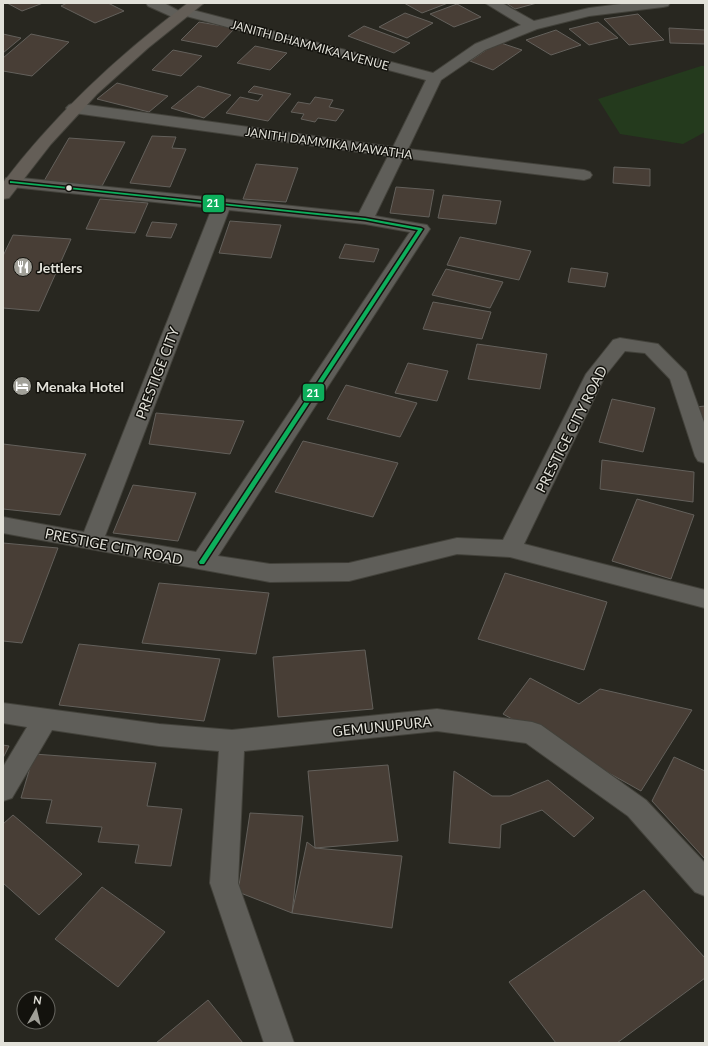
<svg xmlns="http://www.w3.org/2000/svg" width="708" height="1046" font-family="Lato,sans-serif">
	<rect width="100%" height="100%" fill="#282720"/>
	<path fill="#243a1d" d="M 701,66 L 705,66 L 705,132 L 683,144 L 620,134 L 598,99 Z"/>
	<path fill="#483e36" stroke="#63605b" d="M 7,3 L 43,3 L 22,11 Z
		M 67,3 L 108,3 L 124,11 L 95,23 L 61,6 Z
		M 404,3 L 448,3 L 422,13 Z
		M 506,3 L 537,3 L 515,9 Z
		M 457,4 L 481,17 L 454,27 L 430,14 Z
		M 405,13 L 433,23 L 407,38 L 379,27 Z
		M 638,14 L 664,40 L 629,45 L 604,19 Z
		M 199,22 L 235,28 L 217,47 L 181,40 Z
		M 598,22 L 618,38 L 589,45 L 569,29 Z
		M 364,26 L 410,43 L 394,53 L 348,36 Z
		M 669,28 L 705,30 L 705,44 L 670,43 Z
		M 556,30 L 581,45 L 551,55 L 526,40 Z
		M 3,34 L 21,38 L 3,53 Z
		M 31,34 L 69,42 L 32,76 L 3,71 L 3,58 Z
		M 498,42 L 522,50 L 493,70 L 470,61 Z
		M 255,46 L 287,53 L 270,70 L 237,63 Z
		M 173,50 L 202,56 L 181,76 L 152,70 Z
		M 117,83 L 168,96 L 149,112 L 97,99 Z
		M 198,86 L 231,95 L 204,118 L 171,108 Z
		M 254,86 L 291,94 L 268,121 L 226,113 L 240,97 L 258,101 L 263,95 L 248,92 Z
		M 315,97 L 333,100 L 329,107 L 344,110 L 336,121 L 318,118 L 315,122 L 301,119 L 304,114 L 291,112 L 298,102 L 310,104 Z
		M 152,136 L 176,137 L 172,148 L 186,149 L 170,187 L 130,183 Z
		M 69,138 L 125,142 L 102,186 L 44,181 Z
		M 256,164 L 298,168 L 286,202 L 243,199 Z
		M 614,167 L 650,169 L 650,186 L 613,183 Z
		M 396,187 L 434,190 L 429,217 L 390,213 Z
		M 443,195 L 501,201 L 496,224 L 438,218 Z
		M 100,199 L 148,203 L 135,233 L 86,229 Z
		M 230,221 L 281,225 L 271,258 L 219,253 Z
		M 152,222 L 177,224 L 171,238 L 146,236 Z
		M 13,235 L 71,239 L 39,311 L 3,308 L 3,256 Z
		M 460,237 L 531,251 L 519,280 L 447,265 Z
		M 345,244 L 379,249 L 374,262 L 339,258 Z
		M 571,268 L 608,273 L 605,287 L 568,282 Z
		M 446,269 L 503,282 L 490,308 L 432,295 Z
		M 433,302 L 491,312 L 482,339 L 423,329 Z
		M 477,344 L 547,354 L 540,389 L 468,379 Z
		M 408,363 L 448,371 L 437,401 L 395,393 Z
		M 346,385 L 417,403 L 400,437 L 327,419 Z
		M 612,399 L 655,408 L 643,452 L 599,442 Z
		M 705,406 L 705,425 L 695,407 Z
		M 156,413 L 244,421 L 230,454 L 149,444 Z
		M 303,441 L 398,463 L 373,517 L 275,492 Z
		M 3,444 L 86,454 L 60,515 L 3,509 Z
		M 602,460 L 694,472 L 693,502 L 600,489 Z
		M 133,485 L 196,493 L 178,541 L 113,533 Z
		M 637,499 L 694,515 L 671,579 L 612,561 Z
		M 3,543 L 58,548 L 22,643 L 3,641 Z
		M 505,573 L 607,602 L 584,670 L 478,639 Z
		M 159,583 L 269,593 L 256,654 L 142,643 Z
		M 79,644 L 220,659 L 204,721 L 59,705 Z
		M 365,650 L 373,709 L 278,717 L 273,657 Z
		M 530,678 L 579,704 L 600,689 L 692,710 L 641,791 L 503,714 Z
		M 3,745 L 9,746 L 3,758 Z
		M 34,754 L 156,763 L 147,806 L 182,809 L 171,866 L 135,863 L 139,845 L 98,842 L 102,827 L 46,823 L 52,800 L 21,798 Z
		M 674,757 L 705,771 L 705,859 L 652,801 Z
		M 388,765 L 398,841 L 315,848 L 308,771 Z
		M 454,771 L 492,796 L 510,796 L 548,780 L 594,818 L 574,837 L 542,810 L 501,825 L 500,848 L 449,843 Z
		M 250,813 L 303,816 L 292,913 L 238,892 Z
		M 13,815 L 82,874 L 39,915 L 3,883 L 3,824 Z
		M 307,842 L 315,848 L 402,856 L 392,928 L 292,913 Z
		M 102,887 L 165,932 L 118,987 L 55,939 Z
		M 644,890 L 705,958 L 705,978 L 617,1043 L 556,1043 L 509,982 Z
		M 208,1000 L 243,1043 L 156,1043 Z"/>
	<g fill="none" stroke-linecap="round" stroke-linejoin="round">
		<defs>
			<path id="street" d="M 146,3 L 164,3 L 179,11 L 185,8 L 433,73 L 475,44 L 521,25 L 485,3 L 502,3 L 534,21 L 589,8 L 629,3 L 670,3 L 668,6 L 663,7 L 589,16 L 537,29 L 485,50 L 441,80 L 408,149 L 584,170 L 590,172 L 592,175 L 590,178 L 584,180 L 403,158 L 375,216 L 421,224 L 427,225 L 430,229 L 218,556 L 270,564 L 349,563 L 457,538 L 503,540 L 586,374 L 613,340 L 620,338 L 658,344 L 686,372 L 705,425 L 705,463 L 698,461 L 695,456 L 670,379 L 645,353 L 625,351 L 605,376 L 524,544 L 705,590 L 705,608 L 510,557 L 457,554 L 349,581 L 270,582 L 3,533 L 3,517 L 84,532 L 212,208 L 12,187 L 6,186 L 4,182 L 6,178 L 12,177 L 359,213 L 388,156 L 74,113 L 69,111 L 66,108 L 69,105 L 74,103 L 393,147 L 426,80 L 186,16 L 179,20 L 148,6 ZM 229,210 L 365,224 L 410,232 L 196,552 L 105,536 Z
				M 3,703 L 159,724 L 232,730 L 437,709 L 532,722 L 541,725 L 646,800 L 705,863 L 705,896 L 695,892 L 628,816 L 526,743 L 437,731 L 244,751 L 238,883 L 294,1043 L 264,1043 L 210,883 L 219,751 L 159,746 L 52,730 L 12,798 L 3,801 L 3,767 L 27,727 L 3,723 Z"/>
			<path id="primary" d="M 188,3 L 204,3 L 148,48 L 97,94 L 51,144 L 9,198 L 3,199 L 3,183 C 56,113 119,55 188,3 Z"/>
		</defs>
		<use href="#street" stroke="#43423b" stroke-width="2"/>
		<use href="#primary" stroke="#43423b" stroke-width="2"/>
		<use href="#street" fill="#5f5e59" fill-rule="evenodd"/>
		<use href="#primary" fill="#645e57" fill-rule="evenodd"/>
		<defs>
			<path id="bus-1" d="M 10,181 L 365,218 L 421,228 L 423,229 L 204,564 L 200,564 L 199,562 L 418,230 L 365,220 L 12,183 L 10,183 Z"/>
		</defs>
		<use href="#bus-1" stroke="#13120d" stroke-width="3"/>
		<use href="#bus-1" fill="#0daf5c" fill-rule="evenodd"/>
	</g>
	<defs>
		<symbol id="restaurant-disc" viewBox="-11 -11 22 22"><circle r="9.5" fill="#a1a098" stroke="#13120d"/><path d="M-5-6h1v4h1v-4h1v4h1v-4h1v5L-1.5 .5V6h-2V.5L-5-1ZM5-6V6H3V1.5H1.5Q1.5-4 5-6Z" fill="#fff"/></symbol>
		<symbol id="hotel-disc" viewBox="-11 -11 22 22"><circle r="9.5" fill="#a1a098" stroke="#13120d"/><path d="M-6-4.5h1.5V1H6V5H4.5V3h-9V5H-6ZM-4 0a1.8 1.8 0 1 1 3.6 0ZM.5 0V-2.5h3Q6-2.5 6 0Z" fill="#fff"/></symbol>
	</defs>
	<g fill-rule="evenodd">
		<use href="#restaurant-disc" x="12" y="256" width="22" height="22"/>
		<use href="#hotel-disc" x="11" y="375" width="22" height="22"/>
	</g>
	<circle fill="#e2e1d9" stroke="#13120d" stroke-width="1.5" cx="69" cy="188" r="3.5"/>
	<g text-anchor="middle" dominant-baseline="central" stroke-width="3" stroke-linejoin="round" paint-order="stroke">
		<g font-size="12" fill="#e2e1d9" stroke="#13120d">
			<text transform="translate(310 45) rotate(15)">JANITH DHAMMIKA AVENUE</text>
			<text transform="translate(329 143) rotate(8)">JANITH DAMMIKA MAWATHA</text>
		</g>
		<g font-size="14" font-weight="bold" fill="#e2e1d9" stroke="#13120d" text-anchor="start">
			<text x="37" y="267">Jettlers</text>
			<text x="36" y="386">Menaka Hotel</text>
		</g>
		<g font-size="14" fill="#e2e1d9" stroke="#13120d">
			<text transform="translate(157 373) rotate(-69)">PRESTIGE CITY</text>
			<text transform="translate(571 429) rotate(-63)">PRESTIGE CITY ROAD</text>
			<text transform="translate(114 546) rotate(11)">PRESTIGE CITY ROAD</text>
			<text transform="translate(382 726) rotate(-6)">GEMUNUPURA</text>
		</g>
	</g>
	<g stroke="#13120d" stroke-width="1.5">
		<rect x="202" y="194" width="23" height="19" rx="4" fill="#0daf5c"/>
		<rect x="302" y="383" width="23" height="19" rx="4" fill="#0daf5c"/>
	</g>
	<g font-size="11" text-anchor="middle" font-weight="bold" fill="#fff">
		<text x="213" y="207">21</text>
		<text x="313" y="397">21</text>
	</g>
	<rect width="708" height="1046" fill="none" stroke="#e2e1d9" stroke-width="8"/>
	<g transform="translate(36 1010) rotate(8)"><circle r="19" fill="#13120d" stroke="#66655f"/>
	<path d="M0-3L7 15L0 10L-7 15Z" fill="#a1a098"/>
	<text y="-6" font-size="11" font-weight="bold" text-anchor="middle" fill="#e2e1d9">N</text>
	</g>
</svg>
